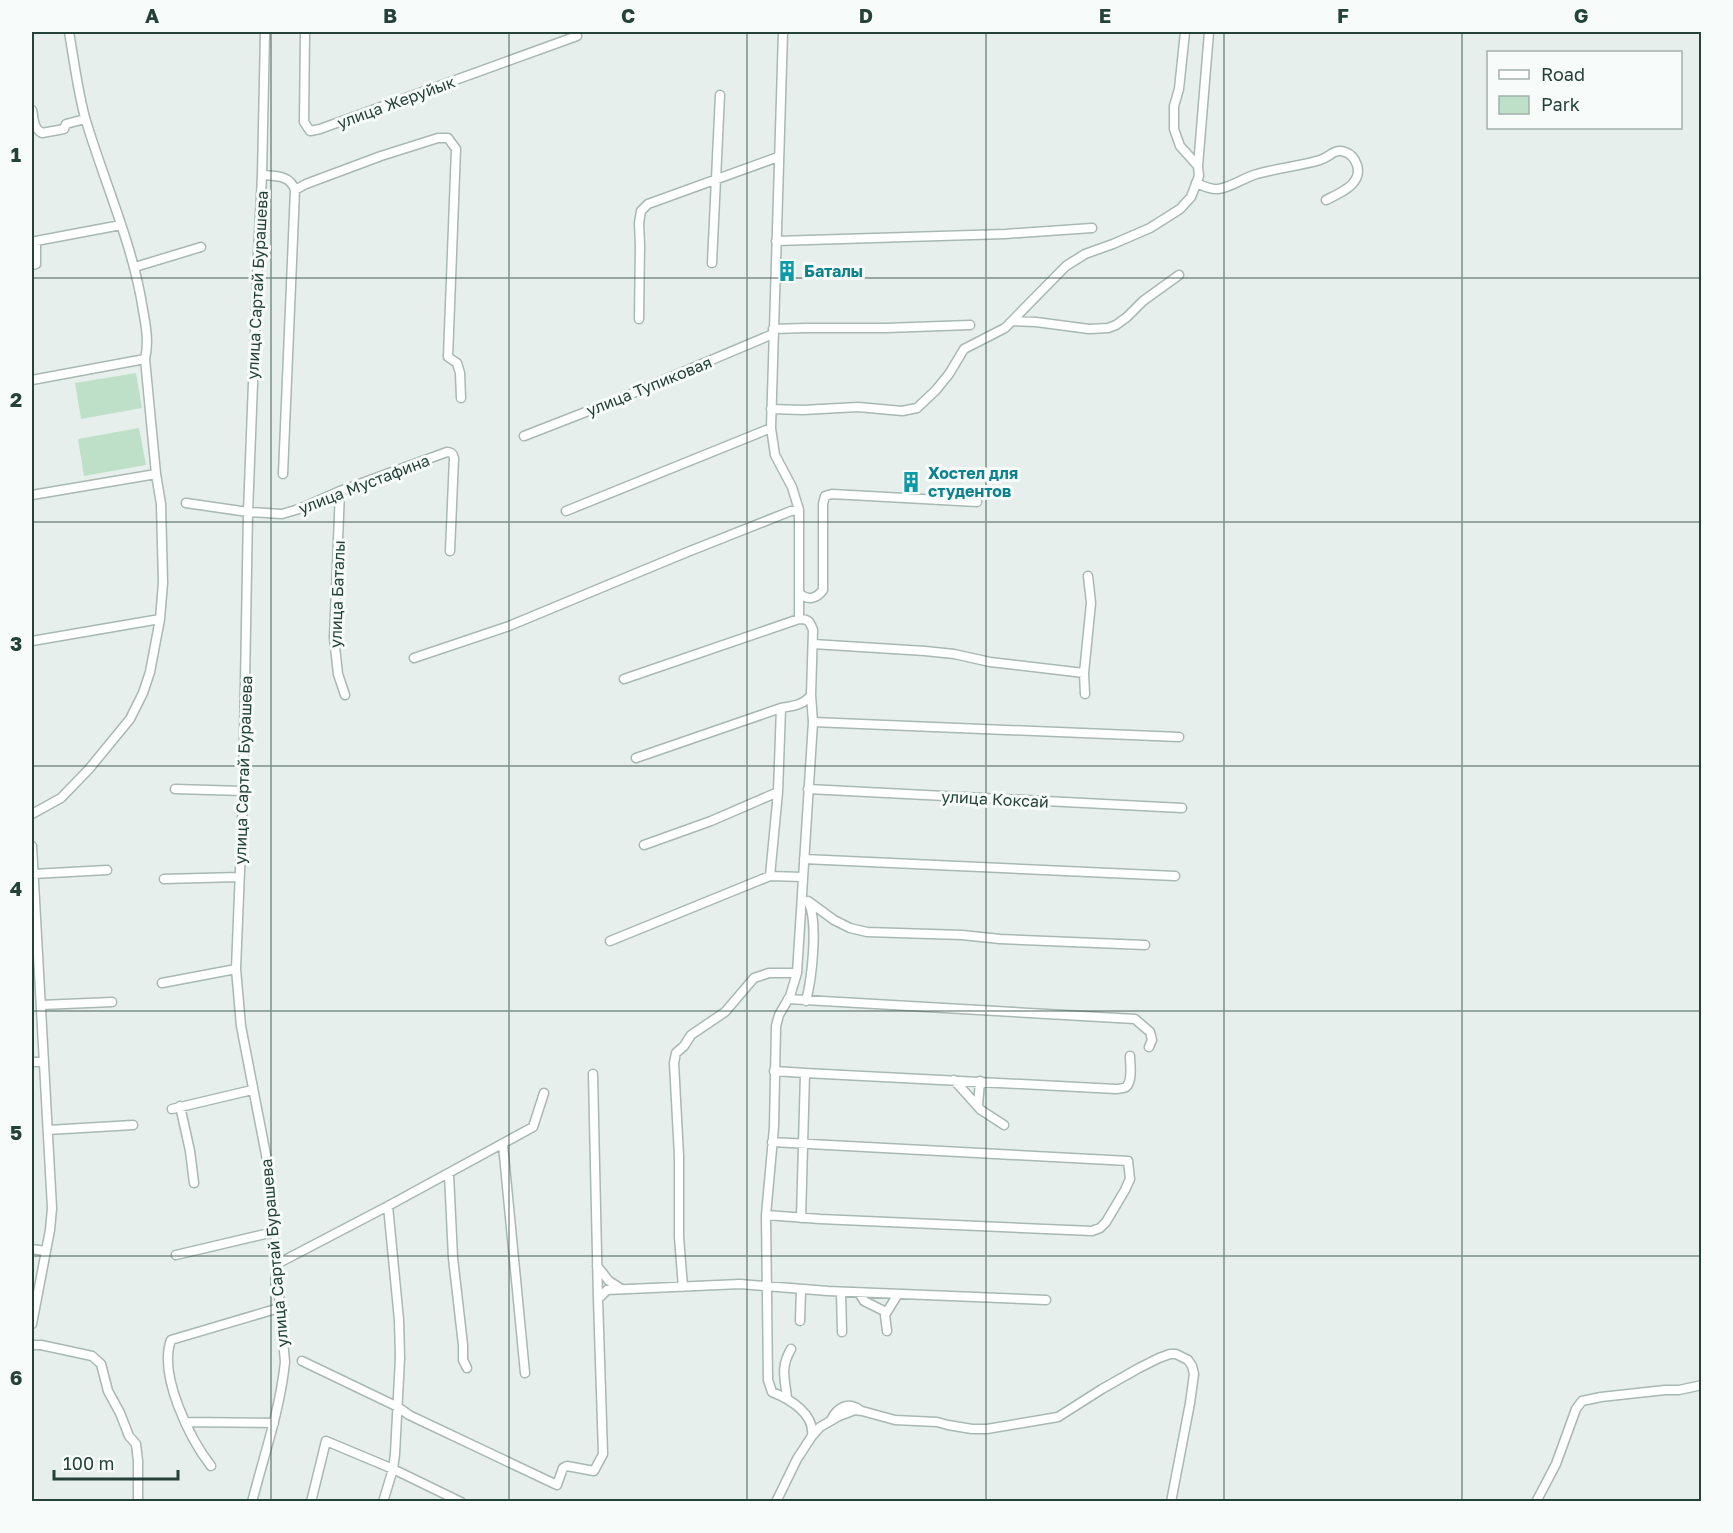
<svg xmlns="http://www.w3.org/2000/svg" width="1733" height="1533" font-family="'Golos Text',sans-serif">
	<rect width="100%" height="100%" fill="#e6efeb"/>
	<path fill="#bfe0c8" d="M 136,373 L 142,408 L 81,419 L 75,383 Z
		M 139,428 L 146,465 L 84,476 L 78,439 Z"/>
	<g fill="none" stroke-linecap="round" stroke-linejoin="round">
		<defs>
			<path id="street" d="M 305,32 L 304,122 L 310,131 L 320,129 L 577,36
				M 783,32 L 771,428 L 775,455 L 792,487 L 799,510 L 799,619
				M 32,110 C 34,120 33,128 42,133 L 64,129 L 66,124 L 85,119
				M 1198,166 L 1209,32
				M 262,175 C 276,176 290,175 295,190
				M 1196,183 C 1203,186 1211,190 1218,189 C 1230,188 1245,177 1257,174 C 1278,168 1300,166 1320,160 C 1330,157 1334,148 1345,152 C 1351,154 1355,159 1357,165 C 1363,184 1340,193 1326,200
				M 776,241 L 1005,234 L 1092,228
				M 712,263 L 720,95
				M 32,265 L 36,264 L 36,241 L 121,225
				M 135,267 L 201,247
				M 639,319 L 640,245 L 639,223 L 641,211 L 648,204 L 778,157
				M 1012,321 L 1036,322 L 1089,329 L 1108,328 L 1116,325 L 1127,317 L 1143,301 L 1179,275
				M 773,329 L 805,328 L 886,328 L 970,325
				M 32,380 L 145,359
				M 771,409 L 803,410 L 858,407 L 902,411 L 917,408 L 936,390 L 949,374 L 964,349 L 1005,328 L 1066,266 L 1085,254 L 1113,244 L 1150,228 L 1180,209 L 1191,197 L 1199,176 L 1198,166 L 1180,146 L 1174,129 L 1174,106 L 1179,89 L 1185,32
				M 524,436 L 614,401 L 773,334
				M 283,474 L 295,190 L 306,184 L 381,156 L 438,138 L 448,138 L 456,149 L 448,357 L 457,363 L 460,373 L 461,398
				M 340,491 L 334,638 L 338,674 L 345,695
				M 32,495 L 156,474
				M 186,503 L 248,512 L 282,514 L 299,509 L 340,491 L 447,452 C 452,452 453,454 454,458 L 450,551
				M 566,511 L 771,428
				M 799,593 C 808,601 816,599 823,590 L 823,504 L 825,496 L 832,494 L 977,502
				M 32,641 L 160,619
				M 813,644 L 925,651 L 954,654 L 990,662 L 1084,673 L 1085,694
				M 414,658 L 509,626 L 685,553 L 791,511 L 799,510
				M 1084,673 L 1091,603 L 1088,576
				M 624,679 L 799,619 C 809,619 810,622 813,630 L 811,695 L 813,722 L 797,973 L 790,996 L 779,1015 L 776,1026 L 774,1127 L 766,1215 L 768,1380 L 772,1392 C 790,1399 815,1414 812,1436
				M 813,722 L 1179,737
				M 636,758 L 781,708 C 793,706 804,705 811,695
				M 175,789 L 243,791
				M 808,789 L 1182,808
				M 32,814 L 61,798 L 89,769 L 130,719 L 143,693 L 150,672 L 160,619 L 163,583 L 161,504 L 156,474 L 145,359 C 149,343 146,326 143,310 C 133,245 105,184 86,121 C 78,94 74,60 69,32
				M 644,845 L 711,821 L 778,792
				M 32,846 L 52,1208 L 50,1230 L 32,1324
				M 804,859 L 1175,876
				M 33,874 L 107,870
				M 770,876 L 778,792 L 781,708
				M 164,879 L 239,877
				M 808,901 L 834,920 L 850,928 L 867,932 L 962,935 L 1000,939 L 1145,945
				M 610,941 L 770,876 L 803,877
				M 162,983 L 236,969
				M 788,999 L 1135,1019 L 1150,1032 L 1152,1040 L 1149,1047
				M 806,1001 C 812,978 818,924 809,903
				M 41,1005 L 112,1002
				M 32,1062 L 44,1062
				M 774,1071 L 805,1073 L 801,1218
				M 805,1073 L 1116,1089 C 1118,1089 1125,1088 1126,1087 C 1133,1081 1130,1064 1130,1056
				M 593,1074 L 598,1299
				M 954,1080 L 981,1110 L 1004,1125
				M 180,1106 L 190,1151 L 194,1183
				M 978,1106 L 980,1081
				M 172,1109 L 252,1090
				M 48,1130 L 133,1125
				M 503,1145 L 525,1373
				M 449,1174 L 453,1258 L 463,1345 L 463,1360 L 467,1368
				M 766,1215 L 820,1219 L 1092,1231 L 1100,1228 L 1106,1222 L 1125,1190 L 1130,1179 L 1128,1161 L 772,1142
				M 32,1249 L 45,1251
				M 176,1255 L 274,1232
				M 277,1264 L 388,1206 L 533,1127 L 544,1093
				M 597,1266 L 609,1281 L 620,1288
				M 683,1287 L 679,1237 L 679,1156 L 674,1063 L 676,1053 L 684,1046 L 691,1035 L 725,1012 L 754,978 L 769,973 L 797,973
				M 841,1292 L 842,1332
				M 859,1293 L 864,1301 L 886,1312
				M 800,1321 L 801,1289
				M 887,1331 L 885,1315 L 898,1294
				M 32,1345 L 41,1345 L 92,1356 L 101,1364 L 108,1391 L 120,1413 L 129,1436 L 136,1444 L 138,1461 L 138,1502
				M 302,1361 L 398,1407 L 409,1415 L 557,1485 L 563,1468 L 567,1466 L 594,1471 L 603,1454 L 598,1299 L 607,1290 L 740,1284 L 828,1291 L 1046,1300
				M 787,1398 C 785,1378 780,1368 791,1349
				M 831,1420 C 837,1408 847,1401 860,1410
				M 185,1422 L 274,1423
				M 211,1466 C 190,1439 158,1375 171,1340 L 279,1308
				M 252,1502 C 264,1455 280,1410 285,1362 L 267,1160 L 241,1026 L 236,969 L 243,797 L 248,512 L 258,254 L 262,175 L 265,32
				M 311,1502 L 326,1441 L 393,1469 L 461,1502
				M 383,1502 L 393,1469 L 395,1454 L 400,1358 L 399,1320 L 388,1206
				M 776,1502 L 797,1459 L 812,1436 L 820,1427 L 839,1416 L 855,1410 L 862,1411 L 895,1420 L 937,1422 L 948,1425 L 972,1429 L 987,1429 L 1058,1417 L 1102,1389 L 1139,1368 L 1159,1358 L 1170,1354 L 1176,1354 L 1188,1360 L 1192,1366 L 1194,1374 L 1190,1403 L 1171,1502
				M 1536,1502 L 1556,1464 L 1576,1409 L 1582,1401 L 1601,1397 L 1665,1390 L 1679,1390 L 1702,1385"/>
		</defs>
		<use href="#street" stroke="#a8b8b2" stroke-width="11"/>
		<use href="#street" stroke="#fff" stroke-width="8"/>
	</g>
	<path fill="none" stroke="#24423a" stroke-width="1.5" stroke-opacity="0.55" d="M 271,32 L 271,1502M 509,32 L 509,1502M 747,32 L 747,1502M 986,32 L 986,1502M 1224,32 L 1224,1502M 1462,32 L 1462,1502M 32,278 L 1702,278M 32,522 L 1702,522M 32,766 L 1702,766M 32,1011 L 1702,1011M 32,1256 L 1702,1256"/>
	<defs>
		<symbol id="building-bare" viewBox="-9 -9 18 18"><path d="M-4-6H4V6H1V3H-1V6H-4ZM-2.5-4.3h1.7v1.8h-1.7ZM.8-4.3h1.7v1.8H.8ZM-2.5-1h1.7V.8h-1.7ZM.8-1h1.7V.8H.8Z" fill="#0f9aa8" stroke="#f7fbf9" stroke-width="2.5" paint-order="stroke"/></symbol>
	</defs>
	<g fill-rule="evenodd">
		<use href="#building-bare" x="772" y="256" width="30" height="30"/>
		<use href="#building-bare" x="896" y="467" width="30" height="30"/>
	</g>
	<g text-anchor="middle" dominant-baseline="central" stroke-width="6" stroke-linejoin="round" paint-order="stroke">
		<g font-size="16" fill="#24423a" stroke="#f7fbf9">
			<text transform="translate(396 102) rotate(-20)">улица Жеруйык</text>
			<text transform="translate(257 285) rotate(-87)">улица Сартай Бурашева</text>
			<text transform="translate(649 386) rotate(-22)">улица Тупиковая</text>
			<text transform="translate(364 484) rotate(-21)">улица Мустафина</text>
			<text transform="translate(337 594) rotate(-88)">улица Баталы</text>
			<text transform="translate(243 770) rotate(-88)">улица Сартай Бурашева</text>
			<text transform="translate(995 799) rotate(3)">улица Коксай</text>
			<text transform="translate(274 1253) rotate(-95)">улица Сартай Бурашева</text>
		</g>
		<g font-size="16" font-weight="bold" fill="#0d838f" stroke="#f7fbf9" text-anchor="start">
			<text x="804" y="271">Баталы</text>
			<text x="928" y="473">Хостел для<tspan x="928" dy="18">студентов</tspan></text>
		</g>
	</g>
	<rect width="1733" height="1533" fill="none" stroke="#f7fbf9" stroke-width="66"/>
	<rect x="1487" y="51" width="195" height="78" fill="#f7fbf9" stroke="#a3b1ad" stroke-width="1.5"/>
	<rect x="1499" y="70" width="30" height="9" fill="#ffffff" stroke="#a3b1ad" stroke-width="1.5"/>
	<text x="1541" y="81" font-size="18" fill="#24423a">Road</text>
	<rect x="1499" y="96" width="30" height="18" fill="#bfe0c8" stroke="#a3b1ad" stroke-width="1.5"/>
	<text x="1541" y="111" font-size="18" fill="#24423a">Park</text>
	<path d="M54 1470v9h124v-9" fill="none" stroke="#24423a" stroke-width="3"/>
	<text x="63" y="1470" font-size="18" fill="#24423a" stroke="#f7fbf9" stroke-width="4.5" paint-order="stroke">100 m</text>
	<rect x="33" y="33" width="1667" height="1467" fill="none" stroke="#24423a" stroke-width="2"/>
	<g font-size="20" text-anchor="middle" font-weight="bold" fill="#24423a">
		<text x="152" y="23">A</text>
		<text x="390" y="23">B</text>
		<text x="628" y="23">C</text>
		<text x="866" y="23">D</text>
		<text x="1105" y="23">E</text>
		<text x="1343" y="23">F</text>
		<text x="1581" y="23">G</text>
		<text x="16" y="162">1</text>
		<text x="16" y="407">2</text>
		<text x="16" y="651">3</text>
		<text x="16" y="896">4</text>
		<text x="16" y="1140">5</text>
		<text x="16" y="1385">6</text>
	</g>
</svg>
